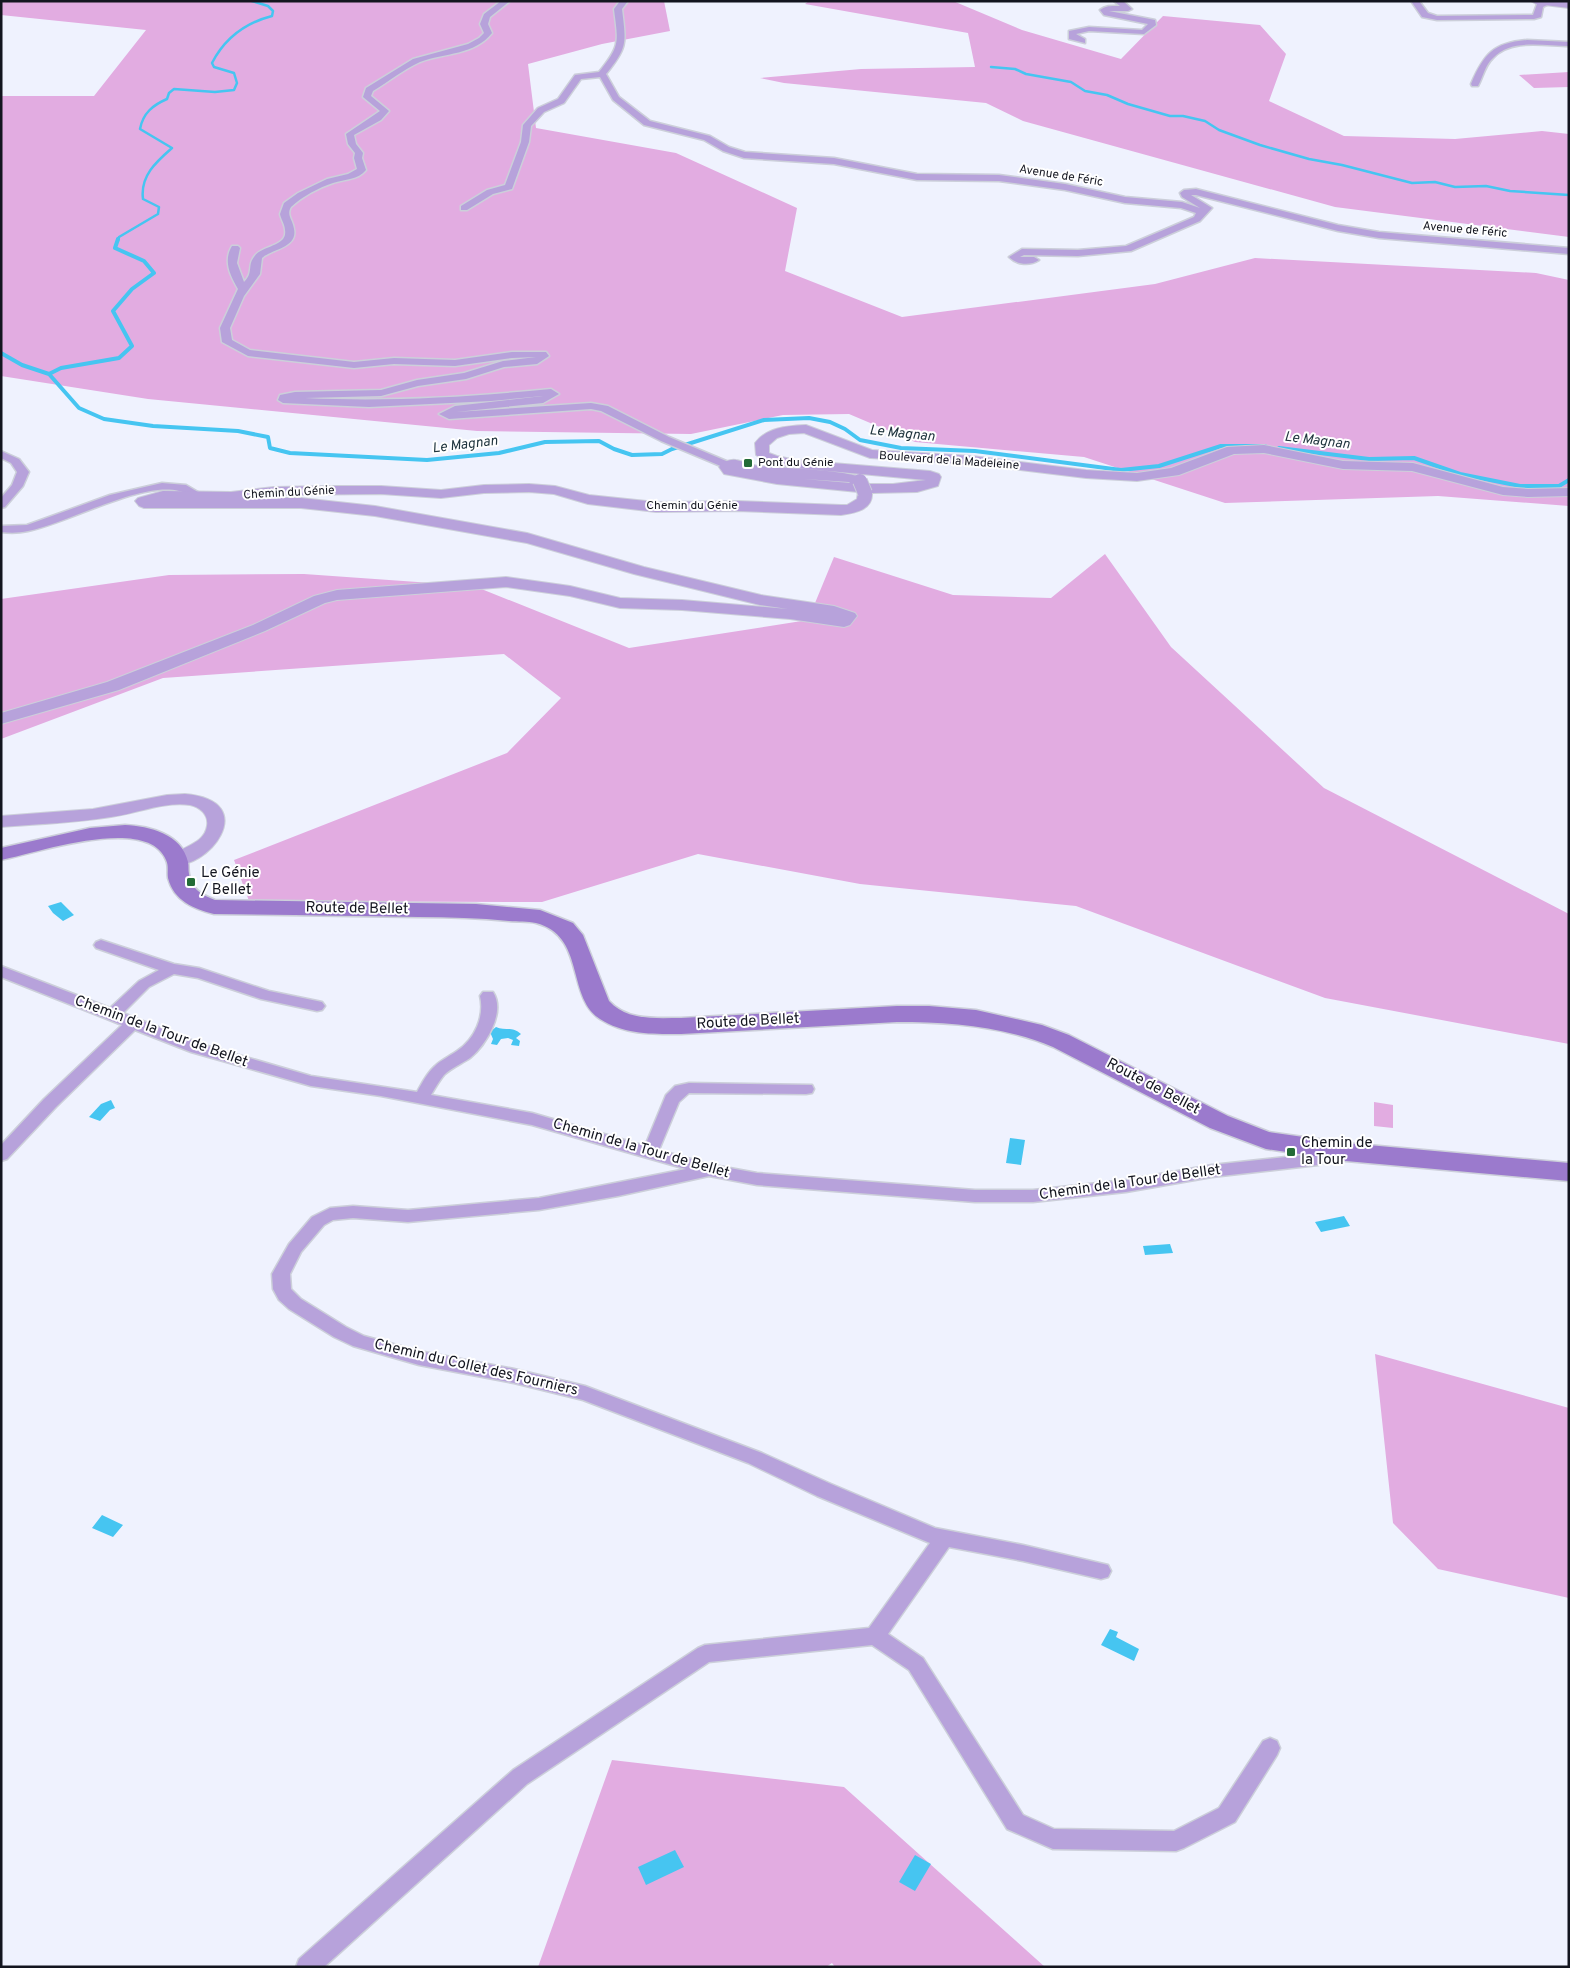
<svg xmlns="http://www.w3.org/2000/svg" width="1570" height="1968" font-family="Overpass,sans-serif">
	<rect width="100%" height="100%" fill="#eff2fe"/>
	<path fill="#e2ace1" d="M 1,1 L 664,1 L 670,31 L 602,44 L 528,64 L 536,128 L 676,153 L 797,208 L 785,271 L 902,317 L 1155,284 L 1255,258 L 1536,273 L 1569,280 L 1569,506 L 1438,496 L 1225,503 L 1084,457 L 915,442 L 849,414 L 783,415 L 691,434 L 477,431 L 148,399 L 1,376 L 1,96 L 94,96 L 146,30 L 1,15 Z
		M 809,1 L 953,1 L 1022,30 L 1121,59 L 1163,16 L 1260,25 L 1286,54 L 1269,101 L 1344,136 L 1455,139 L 1542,131 L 1569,134 L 1569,237 L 1335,207 L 1023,121 L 986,103 L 784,83 L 760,78 L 861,69 L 975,67 L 968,33 L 805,4 Z
		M 1569,72 L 1569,87 L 1534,88 L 1519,75 Z
		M 1105,554 L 1171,647 L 1324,788 L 1569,914 L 1569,1044 L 1325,998 L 1076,906 L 860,884 L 698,854 L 542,902 L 249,901 L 234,860 L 507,753 L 561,698 L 504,654 L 163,678 L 1,739 L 1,599 L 169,575 L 304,574 L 474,586 L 629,648 L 808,620 L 834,557 L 953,595 L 1051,598 Z
		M 1374,1102 L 1393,1105 L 1393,1128 L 1374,1126 Z
		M 1375,1354 L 1569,1408 L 1569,1598 L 1438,1569 L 1393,1523 Z
		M 612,1760 L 844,1787 L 1045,1967 L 835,1967 L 832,1963 L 826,1967 L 538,1967 Z"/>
	<path fill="#46c5f1" d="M 61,902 L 74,915 L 63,921 L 53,913 L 48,906 Z
		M 496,1027 C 504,1031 513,1026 521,1034 L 516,1038 L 520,1041 L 519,1046 L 511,1045 L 513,1040 L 508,1038 L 501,1039 L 497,1045 L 491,1044 L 493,1039 L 490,1032 Z
		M 111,1100 L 115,1108 L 110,1110 L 100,1121 L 89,1117 L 101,1104 Z
		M 1010,1138 L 1025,1140 L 1021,1165 L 1006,1163 Z
		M 1344,1216 L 1350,1226 L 1321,1232 L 1315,1222 Z
		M 1170,1244 L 1173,1253 L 1145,1255 L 1143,1246 Z
		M 102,1515 L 123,1525 L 113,1537 L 92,1528 Z
		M 1110,1629 L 1118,1632 L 1116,1637 L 1139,1649 L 1134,1661 L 1101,1645 Z
		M 675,1850 L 684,1867 L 646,1885 L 638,1867 Z
		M 915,1855 L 931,1864 L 915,1891 L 899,1882 Z"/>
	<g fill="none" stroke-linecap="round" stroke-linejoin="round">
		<path stroke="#46c5f1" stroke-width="2.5" d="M 991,67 L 1015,69 L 1026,74 L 1071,82 L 1085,91 L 1107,95 L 1128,104 L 1170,116 L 1183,116 L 1205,121 L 1219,130 L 1260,145 L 1309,159 L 1342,165 L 1412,183 L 1435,182 L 1455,187 L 1486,186 L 1510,191 L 1569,195
			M 118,241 L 119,237 L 158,214 L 159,207 L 143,199 C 140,176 156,162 172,148 L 140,129 C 143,113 153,105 167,99 L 169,93 L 174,89 L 215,92 L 234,90 L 237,83 L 234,73 L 214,67 L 212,63 C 225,38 245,23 272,16 L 273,11 L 268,6 L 252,1"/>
		<path stroke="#46c5f1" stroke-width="4" d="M 118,239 L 115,248 L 144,261 L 154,273 L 132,289 L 113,311 L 132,346 L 119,358 L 61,368 L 49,374 L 79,408 L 104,419 L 153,426 L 238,431 L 268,437 L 270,448 L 290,453 L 427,460 L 499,453 L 545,442 L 599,441 L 614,449 L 632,455 L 662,454 L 672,449 L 764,420 L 809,418 L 830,422 L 845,429 L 860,440 L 901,448 L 975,451 L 1121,470 L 1159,466 L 1221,446 L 1265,446
			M 1,353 L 22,365 L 49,374
			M 1279,448 L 1369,459 L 1414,458 L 1460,474 L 1520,486 L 1559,486 L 1569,480"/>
		<defs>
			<path id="minor" d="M 501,1 L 510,1 L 490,17 L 488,24 L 492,33 C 475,55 444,53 420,62 C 404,69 388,82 373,91 L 371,96 L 389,111 L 381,120 L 354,135 L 356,144 L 363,153 L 362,158 L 366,170 C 358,180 345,179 333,183 C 318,188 303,196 291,207 C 286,215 293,220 294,229 C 298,248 271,249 262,258 L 260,274 L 244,296 L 230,328 L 232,340 L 250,350 L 354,362 L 394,358 L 455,360 L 512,352 L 546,352 L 549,356 L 537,364 L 504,367 L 466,379 L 418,386 L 381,396 L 305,398 C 389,402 468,397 551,389 L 559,394 L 543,403 L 456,412 L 591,403 L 608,406 L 669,437 L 731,463 L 732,465 L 731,467 L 723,467 L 661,441 L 601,411 L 591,409 L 449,419 L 439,414 L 455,406 L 543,396 L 491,401 L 369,407 L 283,403 L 278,400 L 280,395 L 295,392 L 381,390 L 417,380 L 464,373 L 503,361 L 536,357 L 512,358 L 455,366 L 394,364 L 354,368 L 248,356 L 222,342 L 220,328 L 238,289 C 230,275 223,261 232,246 L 238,246 L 240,248 L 237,263 L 244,282 C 254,272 247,266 254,257 C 261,245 288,247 285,230 C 285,225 281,219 280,214 L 284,203 L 298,193 L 327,179 L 348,174 L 357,169 L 354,158 L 355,153 L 348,144 L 346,134 L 380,111 L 363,97 L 366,88 L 413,59 L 468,44 L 479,38 L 484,33 L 480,24 L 484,14 Z
				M 620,1 L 628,1 L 622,9 C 626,43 628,47 606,74 L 619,97 L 650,121 L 710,136 L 729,147 L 745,152 L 834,158 L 917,174 L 999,175 L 1065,184 L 1125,197 L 1182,202 L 1200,208 L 1182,197 L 1180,193 L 1184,190 L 1196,189 L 1338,225 L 1379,232 L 1569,248 L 1569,254 L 1379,238 L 1338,231 L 1196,195 L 1191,195 L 1212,208 L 1200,221 L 1131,251 L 1078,256 L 1024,255 L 1020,257 L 1034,257 L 1039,260 C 1030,266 1017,265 1009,257 L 1022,249 L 1078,250 L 1126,246 L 1194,217 L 1196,213 L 1181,208 L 1125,203 L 1065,190 L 999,181 L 917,180 L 834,164 L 744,158 L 723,151 L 704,140 L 644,125 L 613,100 L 600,77 L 581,79 L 564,103 L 544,112 L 531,126 L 529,142 L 512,189 L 493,194 L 467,210 L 461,210 L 461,206 L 487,190 L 505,185 L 521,142 L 523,125 L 538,108 L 558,99 L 575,75 L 599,72 C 621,45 618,42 614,9 Z
				M 1114,1 L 1123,1 L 1132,9 L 1128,11 L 1109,11 L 1155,20 L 1156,25 L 1144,34 L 1089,31 L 1076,34 L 1085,39 L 1085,43 L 1069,39 L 1069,31 L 1089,27 L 1142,30 L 1148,24 L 1104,15 L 1100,10 C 1106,5 1113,6 1120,6 Z
				M 1411,1 L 1419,1 L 1428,13 L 1437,16 L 1533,15 L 1537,4 L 1545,1 L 1551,3 L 1543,7 L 1541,17 L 1534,19 L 1437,20 L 1422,17 Z
				M 1527,40 L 1569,42 L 1569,46 C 1545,46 1511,38 1493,58 C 1485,65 1483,77 1478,86 L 1472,86 L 1471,84 C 1484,54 1493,43 1527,40 Z
				M 1,451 L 19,459 L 29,472 L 23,486 L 5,507 L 1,508 L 1,498 L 12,485 L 17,472 L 11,463 L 1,458 Z
				M 162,483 L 186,485 L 203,495 L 197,498 C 191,497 186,492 179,491 C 142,481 68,523 28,531 C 19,533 10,533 1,532 L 1,526 L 27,525 L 110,495 Z
				M 101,940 L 174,964 L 199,968 L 269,991 L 322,1002 L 325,1006 L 322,1010 L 317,1011 L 261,999 L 198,978 L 174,974 L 149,987 L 123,1013 L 201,1044 L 311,1076 L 417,1092 C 422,1083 427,1073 435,1066 C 441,1060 450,1056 457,1051 C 475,1039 485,1016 480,996 L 483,992 L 493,992 C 506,1012 486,1045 470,1058 C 461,1064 451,1068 444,1075 C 439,1081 435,1088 431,1095 L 532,1113 L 645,1146 L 666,1095 L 675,1086 L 689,1083 L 812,1085 L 814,1089 L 812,1093 L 806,1094 L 689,1093 L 679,1102 L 659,1150 L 708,1164 L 757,1173 L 975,1190 L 1033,1190 L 1126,1180 L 1212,1165 L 1313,1154 L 1316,1145 L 1322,1143 L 1328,1145 C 1333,1154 1327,1162 1318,1165 L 1212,1177 L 1126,1192 L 1033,1202 L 975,1202 L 757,1185 L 709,1176 L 618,1196 L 539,1210 L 408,1222 L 353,1218 L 333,1220 L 324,1225 L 301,1252 L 290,1274 L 291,1289 L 301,1299 L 346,1327 L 364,1336 L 419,1351 L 514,1369 L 585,1386 L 762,1453 L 831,1484 L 935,1528 L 1023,1545 L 1108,1565 L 1111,1571 L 1108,1577 L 1101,1579 L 1023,1561 L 949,1547 L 888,1634 L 923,1658 L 1023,1815 L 1054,1829 L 1174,1831 L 1219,1808 L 1263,1741 L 1270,1738 L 1277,1741 L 1280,1748 L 1277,1755 L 1235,1822 L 1184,1848 L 1176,1851 L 1053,1849 L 1007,1829 L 909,1670 L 872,1645 L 709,1662 L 527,1784 L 324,1967 L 296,1967 L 299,1959 L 513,1770 L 698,1648 L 705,1645 L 869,1628 L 930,1543 L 817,1496 L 748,1463 L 583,1400 L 514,1383 L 419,1365 L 353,1346 L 334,1337 L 289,1309 L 279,1300 L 273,1289 L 272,1274 L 289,1244 L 312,1217 L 330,1208 L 353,1206 L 408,1210 L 539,1198 L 686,1169 L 532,1125 L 381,1096 L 311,1086 L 191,1052 L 135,1030 L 56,1107 L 7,1159 L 1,1161 L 1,1145 L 44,1099 L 122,1025 L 1,977 L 1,966 L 110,1008 L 139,981 L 159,970 L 96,948 L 94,945 L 96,942 Z"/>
			<path id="tertiary" d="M 1531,1 L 1569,2 L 1569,8 L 1536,4 Z
				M 806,425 L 872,450 L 972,456 L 1086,470 L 1137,473 L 1171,468 L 1227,447 L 1264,445 L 1343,461 L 1413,463 L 1503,487 L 1528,489 L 1569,488 L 1569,496 L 1528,497 L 1503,495 L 1412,471 L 1343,469 L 1264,453 L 1234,454 L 1179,475 L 1137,481 L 1086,478 L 972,464 L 870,458 L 804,433 L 789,434 L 777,438 L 769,445 L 769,453 L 777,456 L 796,460 L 930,471 L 939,474 L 941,477 L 938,486 L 917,492 L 872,493 C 873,510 855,513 841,515 L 737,511 L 656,512 L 588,504 L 554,494 L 529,492 L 484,493 L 441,498 L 381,494 L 274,495 L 248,498 L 301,498 L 375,506 L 527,533 L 644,567 L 761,595 L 834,606 L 855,613 L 857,616 L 850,625 L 844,627 L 790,619 L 682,610 L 620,608 L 570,596 L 506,587 L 337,600 L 325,603 L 265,631 L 119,690 L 1,724 L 1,713 L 107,682 L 253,625 L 314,596 L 337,590 L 506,577 L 570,586 L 620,598 L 682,600 L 788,609 L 760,605 L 634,574 L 527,543 L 375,516 L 301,508 L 144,508 L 139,506 L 135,501 L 138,498 L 163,491 L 231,492 L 274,487 L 328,486 L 381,486 L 441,490 L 484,485 L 529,484 L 555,486 L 589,495 L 656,502 L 737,501 L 841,505 L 847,505 L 857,499 L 858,492 L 777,484 L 724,474 L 719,467 C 722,462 730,459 736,460 C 743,461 750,465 758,466 C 776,468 860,470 867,481 L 865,484 L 893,484 L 926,480 L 796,468 L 768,463 L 756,455 L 755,443 C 767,427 788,426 806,425 ZM 804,479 L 849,482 L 850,483 Z
				M 185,794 C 264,801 206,873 171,864 L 169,860 C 178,846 204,846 207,826 C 209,815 200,807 190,805 C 164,801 136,814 111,817 C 75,823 38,824 1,827 L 1,816 L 93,809 L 167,795 Z"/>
			<path id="secondary" d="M 125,825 C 149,826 182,834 188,862 C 189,866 188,870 189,874 C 191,889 202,895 215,900 L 476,904 L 540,910 L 573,923 L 583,935 L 609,1001 C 627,1021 656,1018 681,1018 L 897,1006 L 929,1006 L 976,1010 L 1042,1025 L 1069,1035 L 1228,1116 L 1269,1132 L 1346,1143 L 1569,1163 L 1569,1181 L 1346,1161 L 1266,1149 L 1210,1128 L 1053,1047 C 1003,1026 950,1022 897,1022 L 681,1034 C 653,1034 625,1035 600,1019 C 566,997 586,936 536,923 C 528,921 518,922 509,921 C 479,918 449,917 419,917 C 350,916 282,915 214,914 C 194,909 174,901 168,878 C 167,872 169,866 166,860 C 148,814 36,853 1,860 L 1,848 L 90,828 Z"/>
		</defs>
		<use href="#minor" stroke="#cccfda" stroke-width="3"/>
		<use href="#tertiary" stroke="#cccfda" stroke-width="2"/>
		<use href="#secondary" stroke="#cccfda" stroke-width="3"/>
		<use href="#minor" fill="#b7a2db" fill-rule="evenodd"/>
		<use href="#tertiary" fill="#b7a2db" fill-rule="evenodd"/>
		<use href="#secondary" fill="#9b7acd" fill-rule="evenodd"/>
		<defs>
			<path id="tertiary-bridge" d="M 860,481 L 865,493"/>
		</defs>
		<use href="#tertiary-bridge" stroke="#cccfda" stroke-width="16" stroke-linecap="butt"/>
		<use href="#tertiary-bridge" stroke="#b7a2db" stroke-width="14"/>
	</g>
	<g fill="#236b37" stroke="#fff" stroke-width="2">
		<rect x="743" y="458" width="10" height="10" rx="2.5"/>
		<rect x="186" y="877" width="10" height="10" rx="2.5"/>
		<rect x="1286" y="1147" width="10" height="10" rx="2.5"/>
	</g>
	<g text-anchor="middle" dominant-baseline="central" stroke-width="4" stroke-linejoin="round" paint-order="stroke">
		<g font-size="12" fill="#13151f" stroke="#fff">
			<text transform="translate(1061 176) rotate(9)">Avenue de Féric</text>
			<text transform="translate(1465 230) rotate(5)">Avenue de Féric</text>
			<text transform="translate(949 461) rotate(4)">Boulevard de la Madeleine</text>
			<text transform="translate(289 493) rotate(-3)">Chemin du Génie</text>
			<text x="692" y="506">Chemin du Génie</text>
		</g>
		<g font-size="12" fill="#13151f" stroke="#fff" text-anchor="start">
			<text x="758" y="463">Pont du Génie</text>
		</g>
		<g font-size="14" font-style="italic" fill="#20353e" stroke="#fff">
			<text transform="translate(902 434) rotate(6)">Le Magnan</text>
			<text transform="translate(1317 441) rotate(7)">Le Magnan</text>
			<text transform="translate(465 445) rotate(-7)">Le Magnan</text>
		</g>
		<g font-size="15" fill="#13151f" stroke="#fff" text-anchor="start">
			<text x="201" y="873">Le Génie<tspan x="201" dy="17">/ Bellet</tspan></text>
			<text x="1301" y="1143">Chemin de<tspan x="1301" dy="17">la Tour</tspan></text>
		</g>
		<g font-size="15" fill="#13151f" stroke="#fff">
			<text transform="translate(357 909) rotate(1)">Route de Bellet</text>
			<text transform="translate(748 1022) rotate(-3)">Route de Bellet</text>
			<text transform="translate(161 1032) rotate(20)">Chemin de la Tour de Bellet</text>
			<text transform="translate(1153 1087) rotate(28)">Route de Bellet</text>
			<text transform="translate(641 1149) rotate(16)">Chemin de la Tour de Bellet</text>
			<text transform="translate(1130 1183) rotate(-8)">Chemin de la Tour de Bellet</text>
			<text transform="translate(476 1368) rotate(13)">Chemin du Collet des Fourniers</text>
		</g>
	</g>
	<rect width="1570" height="1968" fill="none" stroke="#13151f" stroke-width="5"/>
</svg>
